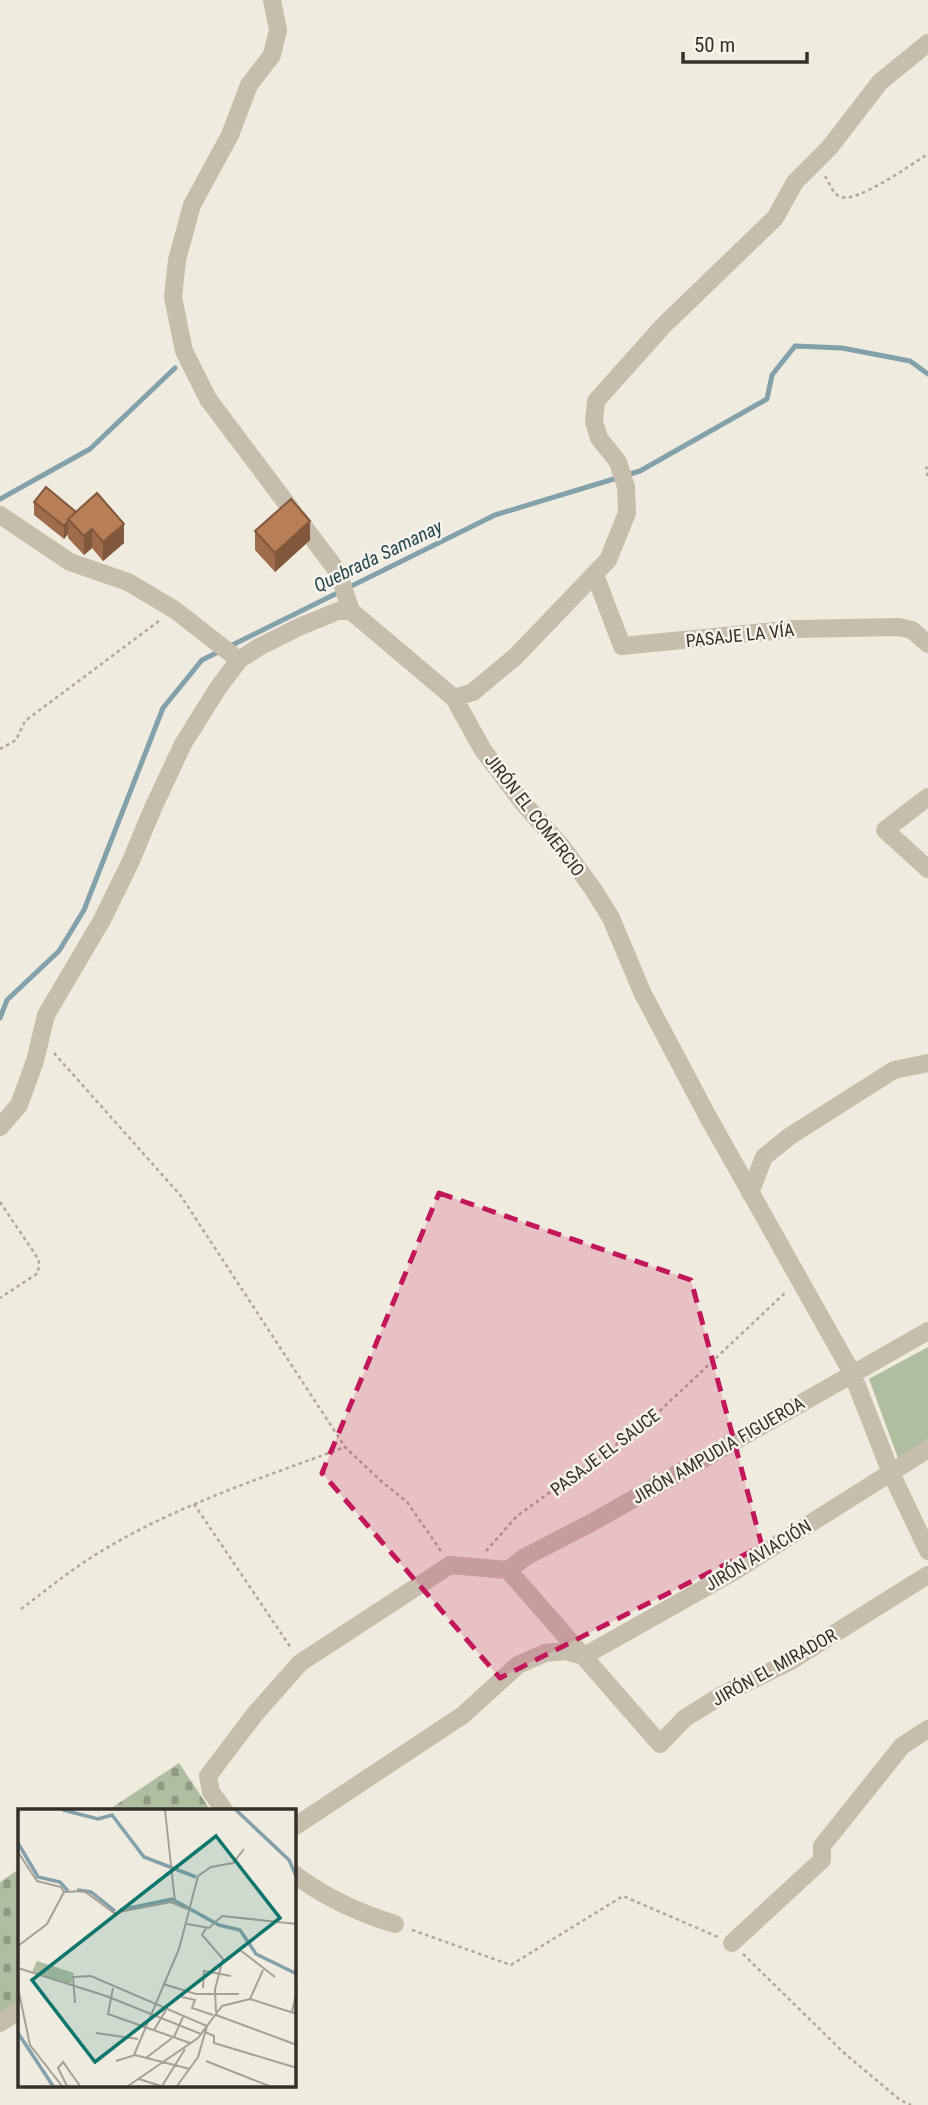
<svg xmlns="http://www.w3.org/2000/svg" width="928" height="2105" font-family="'Roboto Condensed',sans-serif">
	<defs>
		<pattern id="cemetery-stones" width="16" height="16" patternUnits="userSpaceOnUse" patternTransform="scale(1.75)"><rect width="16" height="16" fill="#afbda1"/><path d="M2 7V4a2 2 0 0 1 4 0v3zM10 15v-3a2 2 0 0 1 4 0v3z" fill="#8f9a83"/></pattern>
	</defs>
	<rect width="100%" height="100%" fill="#f0ebdf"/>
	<path fill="url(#cemetery-stones)" d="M 179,1763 L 211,1811 L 107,1811 Z
		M 19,1869 L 19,2005 L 0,2018 L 0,1882 Z"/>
	<path fill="#afbda1" d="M 928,1347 L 928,1439 L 898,1458 L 869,1379 Z"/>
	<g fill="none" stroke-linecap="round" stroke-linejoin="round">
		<path stroke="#82a1aa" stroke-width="5" d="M 0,499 L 90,449 L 175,368
			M 0,1018 L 7,1000 L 59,951 L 84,910 L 163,708 L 202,660 L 495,515 L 640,471 L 767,399 L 772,375 L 795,346 L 842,348 L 910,361 L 928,374"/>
		<path stroke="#b3a797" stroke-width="2.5" stroke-dasharray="3.5 3.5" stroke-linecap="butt" d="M 825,176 C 829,182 833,195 841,197 C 857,203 912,164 928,154
			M 928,467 L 926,468 L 928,478
			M 0,749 L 16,740 L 25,721 L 159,621
			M 54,1053 L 181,1196 L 345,1447 L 381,1481 L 407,1502 L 441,1551
			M 0,1202 L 39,1260 L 38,1273 L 0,1298
			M 194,1504 L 291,1648
			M 486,1551 L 517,1516 L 649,1421 L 787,1291
			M 21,1609 C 40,1595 58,1580 77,1567 C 158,1511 254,1481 345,1447
			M 412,1930 L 511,1965 L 623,1896 L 718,1937
			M 743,1954 L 843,2052 L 900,2100 L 911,2105"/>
		<path stroke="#c7bdad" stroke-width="18" d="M 272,0 L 278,30 L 272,55 L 249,85 L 230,135 L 192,205 L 177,260 L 173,297 L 184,351 L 208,399 L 338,572 L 351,611 L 454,698 L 483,750 L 523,803 L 563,848 L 593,889 L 611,918 L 642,992 L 707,1115 L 852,1373 L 891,1473 L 928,1551
			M 0,515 L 70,562 L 128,582 L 175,610 L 239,660
			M 595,575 L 622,646 L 795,629 L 899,627 L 912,630 L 928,644
			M 454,698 L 473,692 L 516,656 L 608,560 L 627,513 L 626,487 L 618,462 L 599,438 L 594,422 L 596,401 L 664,325 L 775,218 L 795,182 L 830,147 L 880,82 L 928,43
			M 928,797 L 885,830 L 928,869
			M 0,1127 L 19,1105 L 35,1061 L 46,1015 L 102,920 L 130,863 L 153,808 L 183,744 L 218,688 L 239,660 L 259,647 L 299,627 L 338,611 L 351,611
			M 750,1193 L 764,1157 L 790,1136 L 894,1070 L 928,1063
			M 508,1570 L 660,1744 L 685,1718 L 722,1695 L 789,1662 L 928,1575
			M 508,1570 L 525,1557 L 591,1523 L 928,1331
			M 225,1811 L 211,1792 L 208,1776 L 255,1714 L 300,1663 L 450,1565 L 508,1570
			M 294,1827 L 463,1715 L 518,1665 L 545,1653 L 565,1651 L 584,1656 L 735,1571 L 928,1449
			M 294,1874 C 324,1897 359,1913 395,1924
			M 732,1943 L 822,1860 L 822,1846 L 902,1746 L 928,1729
			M 0,2023 L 19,2011"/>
	</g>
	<path fill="#9e6c4a" d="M 34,502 L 124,543 L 103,561 L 92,548 L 84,555 L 68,538 L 68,534 L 64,539 L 34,515 Z
		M 255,531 L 310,540 L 275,572 L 255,550 Z"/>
	<path fill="#81583c" d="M 68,521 L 68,534 L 64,539 L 64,526 Z
		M 310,521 L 310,540 L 275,572 L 275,553 Z
		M 124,524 L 124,543 L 103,561 L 103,542 Z
		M 92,529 L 92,548 L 84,555 L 84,536 Z"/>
	<path fill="#b87e56" stroke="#81583c" stroke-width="2" d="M 46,487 L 76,512 L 68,519 L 69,520 L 64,526 L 34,502 Z
		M 97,493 L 124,524 L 103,542 L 92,529 L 84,536 L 68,519 Z
		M 291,499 L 310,521 L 275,553 L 255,531 Z"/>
	<path fill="#c2185b" fill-opacity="0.2" stroke="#c2185b" stroke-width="5" stroke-dasharray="14 9" stroke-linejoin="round" d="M 439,1193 L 691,1280 L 762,1546 L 500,1678 L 322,1473 Z"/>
	<g text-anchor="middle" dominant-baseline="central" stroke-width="5" stroke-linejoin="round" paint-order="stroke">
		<g font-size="18" fill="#36302a" stroke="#f8f4eb">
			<text transform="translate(740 635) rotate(-6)">PASAJE LA VÍA</text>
			<text transform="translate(535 815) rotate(52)">JIRÓN EL COMERCIO</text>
			<text transform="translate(718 1450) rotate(-30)">JIRÓN AMPUDIA FIGUEROA</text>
			<text transform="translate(605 1452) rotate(-37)">PASAJE EL SAUCE</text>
			<text transform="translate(758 1555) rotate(-31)">JIRÓN AVIACIÓN</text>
			<text transform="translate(774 1667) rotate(-29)">JIRÓN EL MIRADOR</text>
		</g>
		<g font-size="19" font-style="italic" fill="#254853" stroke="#f8f4eb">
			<text transform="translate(378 556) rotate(-26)">Quebrada Samanay</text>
		</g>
	</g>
	<g transform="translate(18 1809)">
		<rect width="278" height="278" fill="#f0ebdf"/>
		<path d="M 19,152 L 56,164 L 53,175 L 14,163 Z" fill="#afbda1"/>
		<path fill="none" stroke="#82a1aa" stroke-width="3.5" d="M 45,1 L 80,10 L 94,6 L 126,48 L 178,68M 218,1 L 271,51 L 279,69M 0,34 L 20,68 L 42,73 L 50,82M 59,81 L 73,83 L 97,102M 102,101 L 154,90 L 201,116 L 222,121 L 238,145 L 279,165M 0,224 L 35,277"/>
		<path fill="none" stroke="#a6a097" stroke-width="2" d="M 147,1 L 157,93M 0,43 L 19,72 L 43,78 L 46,83M 169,115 L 191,119 L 204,107 L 279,115M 188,119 L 184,126 L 205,150 L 197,180 L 198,203M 0,137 L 29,115 L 46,83 L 66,82 L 96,104 L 153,93 L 169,100M 222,141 L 257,168M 0,159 L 88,187 L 183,225M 145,175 L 178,185 L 221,185M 0,179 L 12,236 L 44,277M 95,179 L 90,205 L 172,234M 185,179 L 186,162 L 213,167M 164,188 L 177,191 L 174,199 L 195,206M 232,190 L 245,161M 57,194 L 55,168 L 73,167 L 189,217 L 180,248 L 159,277M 274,203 L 279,181M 198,206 L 279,236M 136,221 L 148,201M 187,223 L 196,227 L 196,234 L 279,259M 78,224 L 120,230M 156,228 L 165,208M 116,246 L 161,140 L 180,67 L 193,58 L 215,54 L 226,40M 128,249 L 154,229M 98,252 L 117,246 L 172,260M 188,252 L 251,277M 121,270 L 143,277M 49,277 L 40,259 L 45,253 L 62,277M 110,277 L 180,229 L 204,197 L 232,190 L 279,205M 144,277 L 167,240"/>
		<path fill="#0f766e" fill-opacity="0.15" stroke="#0f766e" stroke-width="3.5" d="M 198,27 L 262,109 L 77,253 L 14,171 Z"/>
		<rect width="278" height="278" fill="none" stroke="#36302a" stroke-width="3.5"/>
	</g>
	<path d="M683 52v10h124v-10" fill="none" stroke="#36302a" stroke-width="3.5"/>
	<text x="694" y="52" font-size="21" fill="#36302a" stroke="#f8f4eb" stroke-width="5" paint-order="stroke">50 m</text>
</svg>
